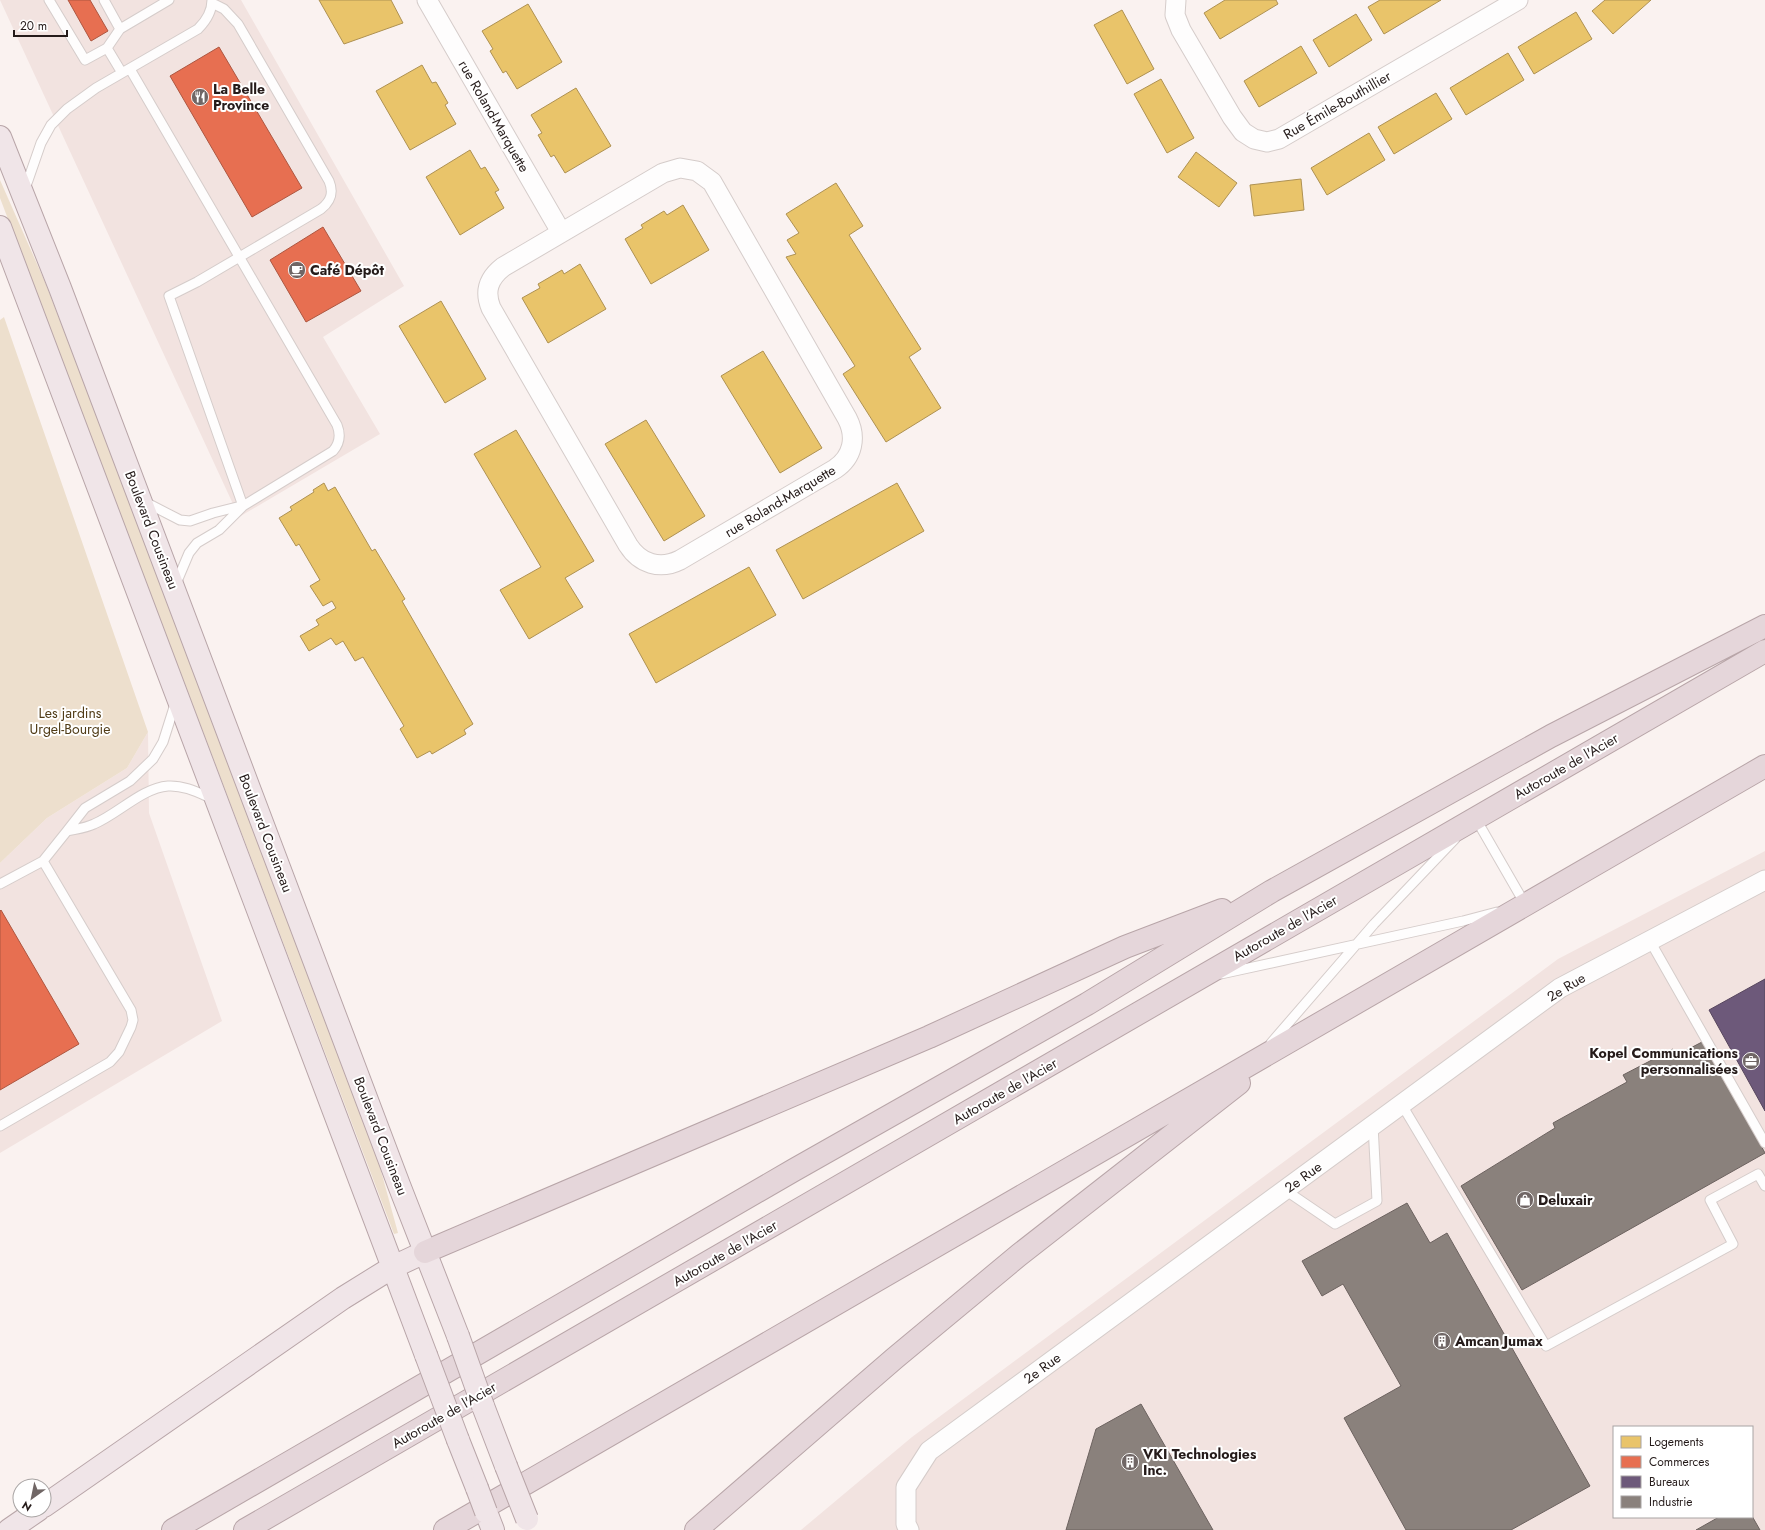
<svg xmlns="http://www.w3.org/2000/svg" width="1765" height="1530" font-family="Jost,sans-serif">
	<rect width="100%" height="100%" fill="#faf2f0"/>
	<path fill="#f2e3e0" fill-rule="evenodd" d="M 0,0 L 241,0 L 404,286 L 323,337 L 380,434 L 239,517 Z
		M 148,732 L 149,813 L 222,1021 L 0,1153 L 0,863 L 47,818 L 127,768 Z
		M 1765,851 L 1765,1530 L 801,1530 L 912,1437 L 1558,959 ZM 1614,1427 L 1752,1427 L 1752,1517 L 1614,1517 Z"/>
	<path fill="#eddfcd" d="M 0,180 L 45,282 L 114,461 L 378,1160 L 398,1233 L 394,1234 L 383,1205 L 0,198 Z
		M 4,317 L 148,732 L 127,768 L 47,818 L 0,863 L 0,320 Z"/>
	<path fill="#e9c46a" stroke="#ae9152" d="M 319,0 L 391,0 L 403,23 L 344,44 Z
		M 1225,0 L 1276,0 L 1278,4 L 1220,39 L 1204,13 Z
		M 1380,0 L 1441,0 L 1384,34 L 1368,7 Z
		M 1605,0 L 1651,0 L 1613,34 L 1592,11 Z
		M 528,4 L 562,62 L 517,89 L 506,71 L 503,73 L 490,51 L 493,49 L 482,31 Z
		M 1122,10 L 1154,69 L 1127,84 L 1094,25 Z
		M 1576,12 L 1592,39 L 1534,74 L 1518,47 Z
		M 1356,14 L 1372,40 L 1329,67 L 1313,40 Z
		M 1301,46 L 1317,73 L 1259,107 L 1244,81 Z
		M 1508,53 L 1524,80 L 1466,115 L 1450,88 Z
		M 422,65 L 432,83 L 436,82 L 448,103 L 445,105 L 456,124 L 410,150 L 376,91 Z
		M 1161,79 L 1194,138 L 1167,153 L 1134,94 Z
		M 576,88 L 611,146 L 565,173 L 554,155 L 551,157 L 538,135 L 542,133 L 531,115 Z
		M 1436,93 L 1452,119 L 1394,154 L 1378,127 Z
		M 1369,133 L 1385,160 L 1327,195 L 1311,168 Z
		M 470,150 L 481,169 L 485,167 L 499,190 L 495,192 L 504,208 L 460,235 L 426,177 Z
		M 1196,152 L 1237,183 L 1219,207 L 1178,177 Z
		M 1301,179 L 1304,210 L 1254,216 L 1250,185 Z
		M 836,183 L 863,226 L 849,235 L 921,349 L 909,357 L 941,408 L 886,442 L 843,374 L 855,366 L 786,257 L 796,254 L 787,240 L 799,233 L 786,214 Z
		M 683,205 L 709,250 L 651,284 L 625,239 L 643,228 L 641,225 L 664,211 L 667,215 Z
		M 580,264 L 606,309 L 548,343 L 522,298 L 540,288 L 538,284 L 562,270 L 564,274 Z
		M 441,301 L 486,379 L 445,403 L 399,326 Z
		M 763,351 L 822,448 L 780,473 L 721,376 Z
		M 646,420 L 705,516 L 664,541 L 605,444 Z
		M 516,430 L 594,561 L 565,578 L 583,607 L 529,639 L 500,590 L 541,567 L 474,454 Z
		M 324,483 L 328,491 L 335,487 L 372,551 L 375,549 L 405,599 L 402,601 L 473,724 L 464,730 L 466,734 L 432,754 L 430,751 L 417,758 L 400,729 L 404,726 L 363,657 L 355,661 L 343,641 L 336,645 L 331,638 L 309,651 L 300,636 L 319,625 L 316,620 L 336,608 L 332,601 L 323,606 L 310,586 L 320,580 L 299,544 L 296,546 L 279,518 L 292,510 L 290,507 L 314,492 L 313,490 Z
		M 897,483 L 924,531 L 803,599 L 776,550 Z
		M 749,567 L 776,615 L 656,683 L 629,634 Z"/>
	<path fill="#e76f51" stroke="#ad5640" d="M 68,0 L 90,0 L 108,31 L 91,41 Z
		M 219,47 L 302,188 L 252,217 L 170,76 Z
		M 323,227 L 361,291 L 306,322 L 270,260 Z
		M 1,910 L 79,1044 L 0,1090 L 0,911 Z"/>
	<path fill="#6d597a" stroke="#57465d" d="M 1765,979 L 1765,1111 L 1709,1010 Z"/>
	<path fill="#8a817c" stroke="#6c625f" d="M 1704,1041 L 1765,1153 L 1522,1290 L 1461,1186 L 1555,1128 L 1553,1123 L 1627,1082 L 1623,1075 L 1673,1049 L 1677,1055 Z
		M 1407,1203 L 1430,1243 L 1447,1233 L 1590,1486 L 1511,1530 L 1406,1530 L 1344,1418 L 1401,1386 L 1343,1284 L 1322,1296 L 1302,1261 Z
		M 1141,1404 L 1213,1530 L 1066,1530 L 1096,1429 Z
		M 1752,1516 L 1760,1530 L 1696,1530 L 1719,1517 Z"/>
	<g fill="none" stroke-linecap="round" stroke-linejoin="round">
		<defs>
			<path id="lane" d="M 49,0 L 85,60 L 107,48 L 122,73
				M 104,0 L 120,29 L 169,0
				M 212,3 L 224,9 L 238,24 L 329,181 C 334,193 331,201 321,209 L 197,282 L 169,296 L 243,506
				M 107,48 L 120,29
				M 130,69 L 337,425 C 341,435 340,443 333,451 L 243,506 L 219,530 L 197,543 L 189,553 L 175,586
				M 25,189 L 41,143 L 51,125 L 67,109 L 96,88 L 198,29 C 206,21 212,12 212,0
				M 145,502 L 180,520 L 190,521 L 213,513 L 241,506
				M 176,701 L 163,742 L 153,759 L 130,781 L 85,808 L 67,831 C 76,829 86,828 94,824 C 118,814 142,788 168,786 C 184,785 199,793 213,799
				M 1476,819 L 1525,904 L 1523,905
				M 43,861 L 67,831
				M 0,884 L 43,861 L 131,1010 L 133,1020 L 131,1027 L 119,1052 L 110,1062 L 0,1126
				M 1650,941 L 1765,1143
				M 1221,974 L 1463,921 L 1497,912
				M 1271,1043 L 1374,924 L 1455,839
				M 1402,1105 L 1546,1346 L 1733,1244 L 1710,1200 L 1758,1174 L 1765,1186
				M 1285,1190 L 1335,1224 L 1377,1201 L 1373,1125"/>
			<path id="street" d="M 427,0 L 561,232
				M 1176,0 L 1175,15 L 1181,30 L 1232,117 L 1243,132 L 1254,139 L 1267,142 L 1279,139 L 1518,0
				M 680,168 L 697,171 L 712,182 L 847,418 C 857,437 853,457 835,469 L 680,560 C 660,570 640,564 628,545 L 491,308 C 484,291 489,278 503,267 L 663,173 Z
				M 909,1530 L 906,1524 L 906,1487 L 929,1451 L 1560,988 L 1765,880"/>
			<path id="primary" d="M 0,137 L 60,288 L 399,1185 L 458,1336
				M 0,227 L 426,1355
				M 483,1406 L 506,1466
				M 458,1440 L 477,1488
				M 44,1506 L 343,1298 L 393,1267 L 425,1252
				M 486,1512 L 493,1530
				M 9,1530 L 38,1510"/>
			<path id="highway" d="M 425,1252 L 929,1037 L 1125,947 L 1222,910
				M 173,1530 L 794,1170 L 1087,1004 L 1272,891 L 1551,736 L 1765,626
				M 245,1530 L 1765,651
				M 445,1530 L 1765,766
				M 696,1530 L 895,1358 L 1019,1255 L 1239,1083"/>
		</defs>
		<use href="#lane" stroke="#d5ccca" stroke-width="11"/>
		<use href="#street" stroke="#d5ccca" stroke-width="21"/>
		<use href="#primary" stroke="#b8a5a8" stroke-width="24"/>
		<use href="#highway" stroke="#b8a5a8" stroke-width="24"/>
		<use href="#lane" stroke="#fefdfd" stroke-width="9"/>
		<use href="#street" stroke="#fefdfd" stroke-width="19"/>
		<use href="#primary" stroke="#f0e5e8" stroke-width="22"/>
		<use href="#highway" stroke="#e5d6da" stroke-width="22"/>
		<defs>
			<path id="primary-bridge" d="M 458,1336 L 483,1406
				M 426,1355 L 458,1440
				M 506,1466 L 527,1519
				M 477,1488 L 486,1512"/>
		</defs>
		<use href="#primary-bridge" stroke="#b8a5a8" stroke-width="24" stroke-linecap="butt"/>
		<use href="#primary-bridge" stroke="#f0e5e8" stroke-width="22"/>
	</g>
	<defs>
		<symbol id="restaurant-disc" viewBox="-11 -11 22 22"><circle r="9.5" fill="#706665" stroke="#fff"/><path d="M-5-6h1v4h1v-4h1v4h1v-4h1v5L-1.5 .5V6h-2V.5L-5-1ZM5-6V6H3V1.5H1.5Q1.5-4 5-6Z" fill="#fff"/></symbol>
		<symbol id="cafe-disc" viewBox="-11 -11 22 22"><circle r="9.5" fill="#706665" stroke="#fff"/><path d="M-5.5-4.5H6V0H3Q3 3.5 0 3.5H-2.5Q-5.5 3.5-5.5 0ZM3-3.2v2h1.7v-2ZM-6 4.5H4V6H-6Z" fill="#fff"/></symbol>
		<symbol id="office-disc" viewBox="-11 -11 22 22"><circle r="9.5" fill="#706665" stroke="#fff"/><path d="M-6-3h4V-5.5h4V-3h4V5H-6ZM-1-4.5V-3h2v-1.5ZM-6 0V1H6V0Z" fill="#fff"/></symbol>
		<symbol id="shop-disc" viewBox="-11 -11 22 22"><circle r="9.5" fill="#706665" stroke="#fff"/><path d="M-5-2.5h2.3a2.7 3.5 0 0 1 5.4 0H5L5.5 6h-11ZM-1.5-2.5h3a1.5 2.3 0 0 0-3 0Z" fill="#fff"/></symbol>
		<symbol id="building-disc" viewBox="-11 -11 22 22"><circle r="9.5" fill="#706665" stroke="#fff"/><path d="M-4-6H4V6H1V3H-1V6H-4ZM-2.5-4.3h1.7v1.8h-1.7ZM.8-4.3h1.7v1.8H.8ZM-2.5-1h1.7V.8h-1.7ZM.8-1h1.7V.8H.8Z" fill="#fff"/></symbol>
	</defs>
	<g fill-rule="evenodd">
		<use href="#restaurant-disc" x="190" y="87" width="20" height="20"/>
		<use href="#cafe-disc" x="287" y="260" width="20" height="20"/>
		<use href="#office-disc" x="1741" y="1051" width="20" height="20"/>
		<use href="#shop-disc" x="1515" y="1190" width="20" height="20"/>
		<use href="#building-disc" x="1432" y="1331" width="20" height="20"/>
		<use href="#building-disc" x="1120" y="1452" width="20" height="20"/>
	</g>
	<g text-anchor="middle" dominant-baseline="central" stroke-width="4" stroke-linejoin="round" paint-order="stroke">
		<g font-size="14" font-weight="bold" fill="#251b1a" stroke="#fff" text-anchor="start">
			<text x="213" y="89">La Belle<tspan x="213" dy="16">Province</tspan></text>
			<text x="310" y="270">Café Dépôt</text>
			<text x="1738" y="1053" text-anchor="end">Kopel Communications<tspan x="1738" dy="16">personnalisées</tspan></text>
			<text x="1538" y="1200">Deluxair</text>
			<text x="1455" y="1341">Amcan Jumax</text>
			<text x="1143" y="1454">VKI Technologies<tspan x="1143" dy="16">Inc.</tspan></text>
		</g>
		<g font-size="14" fill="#251b1a" stroke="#fff">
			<text transform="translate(1337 105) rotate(-30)">Rue Émile-Bouthillier</text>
			<text transform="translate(494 116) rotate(60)">rue Roland-Marquette</text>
			<text transform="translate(780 501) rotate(-31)">rue Roland-Marquette</text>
			<text transform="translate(152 530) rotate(69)">Boulevard Cousineau</text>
			<text transform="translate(1566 766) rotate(-30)">Autoroute de l'Acier</text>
			<text transform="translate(266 833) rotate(69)">Boulevard Cousineau</text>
			<text transform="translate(1285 928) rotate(-30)">Autoroute de l'Acier</text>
			<text transform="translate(1566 987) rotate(-31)">2e Rue</text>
			<text transform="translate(1005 1091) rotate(-30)">Autoroute de l'Acier</text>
			<text transform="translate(381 1136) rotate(69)">Boulevard Cousineau</text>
			<text transform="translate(1303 1177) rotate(-36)">2e Rue</text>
			<text transform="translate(725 1253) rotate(-30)">Autoroute de l'Acier</text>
			<text transform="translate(1042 1368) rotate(-36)">2e Rue</text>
			<text transform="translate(444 1415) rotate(-30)">Autoroute de l'Acier</text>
		</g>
		<g font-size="14" fill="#503b16" stroke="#fff">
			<text x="70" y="713">Les jardins<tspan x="70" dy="16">Urgel-Bourgie</tspan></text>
		</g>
	</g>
	<rect x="1613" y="1426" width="140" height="92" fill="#ffffff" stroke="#a8a4a3"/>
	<rect x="1621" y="1436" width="20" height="12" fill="#e9c46a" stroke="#a8a4a3"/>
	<text x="1649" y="1446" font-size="12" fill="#251b1a">Logements</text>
	<rect x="1621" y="1456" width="20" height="12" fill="#e76f51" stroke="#a8a4a3"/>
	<text x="1649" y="1466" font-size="12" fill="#251b1a">Commerces</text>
	<rect x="1621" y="1476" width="20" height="12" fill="#6d597a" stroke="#a8a4a3"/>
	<text x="1649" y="1486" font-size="12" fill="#251b1a">Bureaux</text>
	<rect x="1621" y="1496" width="20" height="12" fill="#8a817c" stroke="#a8a4a3"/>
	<text x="1649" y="1506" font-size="12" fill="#251b1a">Industrie</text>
	<g transform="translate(32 1498) rotate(213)"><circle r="19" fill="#ffffff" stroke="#a8a4a3"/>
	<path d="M0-3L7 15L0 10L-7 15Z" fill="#706665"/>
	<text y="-6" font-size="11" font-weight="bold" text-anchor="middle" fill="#251b1a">N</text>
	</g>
	<path d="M14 30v6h53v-6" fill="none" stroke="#251b1a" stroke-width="2"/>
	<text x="20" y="30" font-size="12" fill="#251b1a" stroke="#ffffff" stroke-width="3" paint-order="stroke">20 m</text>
</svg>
